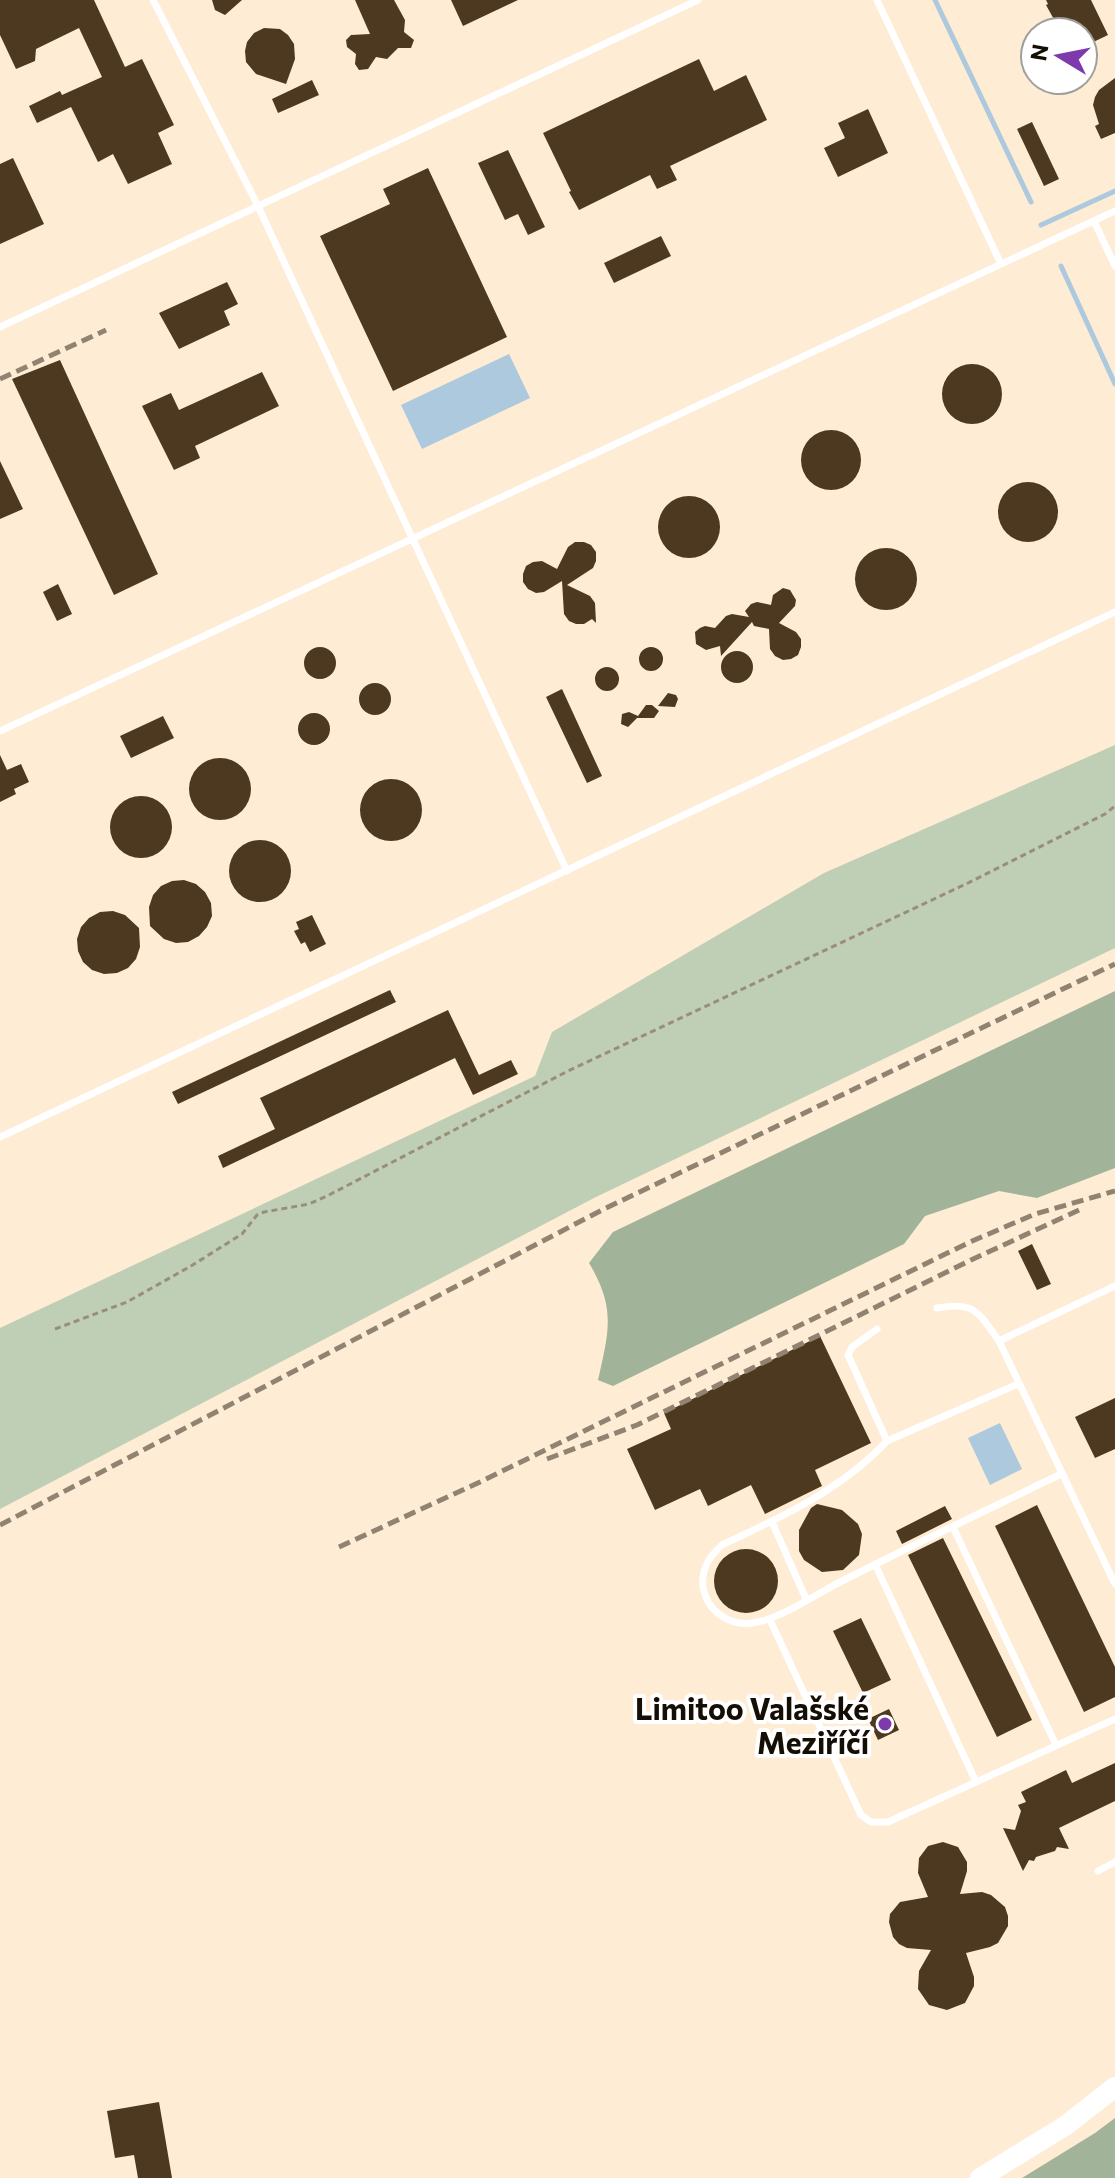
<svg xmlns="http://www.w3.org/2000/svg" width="1115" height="2178" font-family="Commissioner,sans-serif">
	<rect width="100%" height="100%" fill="#feecd4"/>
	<path fill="#bfcfb6" d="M 1115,745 L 1115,948 L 596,1197 L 0,1509 L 0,1328 L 535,1076 L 552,1032 L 824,873 Z"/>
	<path fill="#a1b398" d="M 1115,991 L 1115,1168 L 1037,1198 L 999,1191 L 925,1216 L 904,1244 L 613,1386 L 598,1380 C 609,1331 616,1308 589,1263 L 613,1232 Z
		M 1115,2118 L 1115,2178 L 1022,2178 L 1095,2133 Z"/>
	<path fill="#acc9de" d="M 509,354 L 530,398 L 422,449 L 401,405 Z
		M 1000,1423 L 1022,1469 L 990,1485 L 968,1438 Z"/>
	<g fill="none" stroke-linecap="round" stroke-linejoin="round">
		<path stroke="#acc9de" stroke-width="5" d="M 935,0 L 1031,202
			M 1041,225 L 1115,191
			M 1061,266 L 1115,384"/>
	</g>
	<path fill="#4c3920" d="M 0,0 L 94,0 L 125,67 L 142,59 L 174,125 L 158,133 L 172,164 L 128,184 L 113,154 L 98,162 L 71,107 L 37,123 L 29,106 L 60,91 L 62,95 L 102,77 L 79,28 L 36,49 L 35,61 L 16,69 L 0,35 Z
		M 212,0 L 242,0 L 225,15 L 215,10 Z
		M 355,0 L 394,0 L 405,20 L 404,32 L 414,40 L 411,48 L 398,48 L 387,59 L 376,57 L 368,69 L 359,70 L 355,64 L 356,54 L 347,47 L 346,40 L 351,35 L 370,34 Z
		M 451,0 L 518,0 L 463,26 Z
		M 1046,0 L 1091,0 L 1108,35 L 1083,47 L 1083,32 L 1061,32 L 1046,5 L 1048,4 Z
		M 264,28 L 280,29 L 288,35 L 294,44 L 295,59 L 286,84 L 256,74 L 246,62 L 245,51 L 247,42 L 254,33 Z
		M 699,59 L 714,91 L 746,75 L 767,120 L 670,166 L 677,180 L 657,189 L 650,175 L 579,210 L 569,192 L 571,191 L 543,133 Z
		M 1115,78 L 1115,133 L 1101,139 L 1095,126 L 1099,124 L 1093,105 L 1095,97 L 1099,90 Z
		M 312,80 L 319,95 L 278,113 L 272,99 Z
		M 868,109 L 888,153 L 838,177 L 824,148 L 845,138 L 838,123 Z
		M 1032,122 L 1059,179 L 1044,186 L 1017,129 Z
		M 508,150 L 545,227 L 528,235 L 518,214 L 505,220 L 478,163 Z
		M 13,158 L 44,224 L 0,244 L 0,164 Z
		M 428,168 L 507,337 L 393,391 L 320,236 L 390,204 L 383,189 Z
		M 661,236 L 671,256 L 614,283 L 604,263 Z
		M 227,282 L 238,304 L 224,311 L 230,325 L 179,349 L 159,313 Z
		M 60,360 L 158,574 L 114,595 L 12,379 Z
		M942 394a30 30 0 1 1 60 0a30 30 0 1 1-60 0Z
		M 262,372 L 279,406 L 195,446 L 200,458 L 174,470 L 142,406 L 171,393 L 179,410 Z
		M801 460a30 30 0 1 1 60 0a30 30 0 1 1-60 0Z
		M 0,461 L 23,509 L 0,519 Z
		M998 512a30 30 0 1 1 60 0a30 30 0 1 1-60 0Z
		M658 527a31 31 0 1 1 62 0a31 31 0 1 1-62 0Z
		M 575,542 L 584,542 L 591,545 L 596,552 L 596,561 L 593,568 L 567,585 L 590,596 L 595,603 L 596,623 L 592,619 L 584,624 L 576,624 L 569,621 L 564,614 L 562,581 L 544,592 L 536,593 L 528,589 L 523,582 L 523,574 L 526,566 L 533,562 L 542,561 L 557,569 L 568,547 Z
		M855 579a31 31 0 1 1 62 0a31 31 0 1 1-62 0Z
		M 58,584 L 72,614 L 57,621 L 43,592 Z
		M 783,588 L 790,590 L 796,600 L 795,606 L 779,623 L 796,632 L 801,639 L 801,647 L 798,655 L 791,659 L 783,660 L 775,656 L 770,649 L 769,629 L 754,626 L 752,622 L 721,656 L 720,646 L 706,650 L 696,644 L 695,632 L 700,628 L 705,626 L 715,628 L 726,616 L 732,614 L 749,617 L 745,611 L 751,604 L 757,602 L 771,605 L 773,595 Z
		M639 659a12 12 0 1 1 24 0a12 12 0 1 1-24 0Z
		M304 663a16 16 0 1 1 32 0a16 16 0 1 1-32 0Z
		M721 667a16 16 0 1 1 32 0a16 16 0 1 1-32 0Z
		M595 679a12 12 0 1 1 24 0a12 12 0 1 1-24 0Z
		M359 699a16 16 0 1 1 32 0a16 16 0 1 1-32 0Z
		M 562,689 L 602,776 L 587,783 L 546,697 Z
		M 668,693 L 676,695 L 678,699 L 675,707 L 658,706 Z
		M 646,705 L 652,705 L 659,711 L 654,718 L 637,718 L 628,727 L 621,724 L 622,714 L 629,712 L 638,716 Z
		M298 729a16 16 0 1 1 32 0a16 16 0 1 1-32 0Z
		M 163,716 L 174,738 L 131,758 L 120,736 Z
		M 0,755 L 7,770 L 21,764 L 29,782 L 14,789 L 16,794 L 0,802 Z
		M189 789a31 31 0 1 1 62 0a31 31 0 1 1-62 0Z
		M360 810a31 31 0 1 1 62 0a31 31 0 1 1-62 0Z
		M110 827a31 31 0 1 1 62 0a31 31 0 1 1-62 0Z
		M229 871a31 31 0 1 1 62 0a31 31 0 1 1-62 0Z
		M 184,880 L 196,884 L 205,892 L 211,903 L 212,916 L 207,927 L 199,936 L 188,942 L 176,943 L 164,939 L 150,926 L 149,907 L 153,895 L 161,886 L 172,881 Z
		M 113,911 L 125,915 L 139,928 L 140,947 L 136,959 L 128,968 L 117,973 L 104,974 L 92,970 L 83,962 L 78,951 L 77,939 L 81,927 L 89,918 L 100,912 Z
		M 312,915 L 326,944 L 310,952 L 305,942 L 301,944 L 294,931 L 299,929 L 296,922 Z
		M 390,990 L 396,1002 L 178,1104 L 172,1092 Z
		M 448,1010 L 479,1075 L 511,1060 L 518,1074 L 473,1095 L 455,1058 L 223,1168 L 218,1156 L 275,1129 L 260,1098 Z
		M 1032,1244 L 1051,1284 L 1037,1290 L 1018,1251 Z
		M 820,1336 L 871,1443 L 815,1470 L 822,1486 L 765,1514 L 751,1485 L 708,1506 L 700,1489 L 655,1510 L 627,1449 L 671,1429 L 664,1413 Z
		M 1115,1398 L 1115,1449 L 1095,1458 L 1075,1417 Z
		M 817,1504 L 842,1510 L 858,1524 L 862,1534 L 859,1555 L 843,1570 L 822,1572 L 804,1560 L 799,1551 L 799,1530 L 811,1508 Z
		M 1037,1505 L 1115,1667 L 1115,1697 L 1084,1712 L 995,1526 Z
		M 945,1506 L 952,1519 L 902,1544 L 896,1531 Z
		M 943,1538 L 1032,1720 L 997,1737 L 908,1555 Z
		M714 1581a32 32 0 1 1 64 0a32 32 0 1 1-64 0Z
		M 861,1618 L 891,1680 L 863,1693 L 833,1631 Z
		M 889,1709 L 899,1730 L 878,1740 L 868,1719 Z
		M 1115,1763 L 1115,1801 L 1059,1828 L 1069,1849 L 1057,1847 L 1055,1851 L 1036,1857 L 1034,1861 L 1029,1860 L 1023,1871 L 1003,1828 L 1015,1830 L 1021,1811 L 1018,1805 L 1026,1802 L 1021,1792 L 1066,1770 L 1072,1783 Z
		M 943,1842 L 958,1847 L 967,1862 L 967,1871 L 960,1894 L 982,1892 L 991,1895 L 1005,1907 L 1008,1916 L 1008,1926 L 998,1943 L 990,1947 L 966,1953 L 974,1977 L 974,1986 L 965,2003 L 947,2010 L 929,2005 L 918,1989 L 919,1971 L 931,1950 L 907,1948 L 899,1944 L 893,1937 L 889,1922 L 890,1914 L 900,1902 L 928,1897 L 918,1873 L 919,1858 L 928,1846 Z
		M 159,2102 L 172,2178 L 138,2178 L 134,2155 L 115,2158 L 107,2111 Z"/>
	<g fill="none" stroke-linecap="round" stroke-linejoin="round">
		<path stroke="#9a8d7b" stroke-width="3" stroke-dasharray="6 4" stroke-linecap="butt" d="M 55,1329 L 127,1302 L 191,1266 L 242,1234 L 257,1215 L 264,1212 L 309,1204 L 327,1196 L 568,1071 L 968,883 L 1105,814 L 1115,806"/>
		<path stroke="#fff" stroke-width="7" d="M 153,0 L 257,204 L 567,871
			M 877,0 L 1001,264
			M 1094,221 L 1115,266
			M 0,327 L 698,0
			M 0,731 L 1115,211
			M 0,1137 L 1115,612
			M 1115,1286 L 999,1341 L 1115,1584
			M 937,1308 C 975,1301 978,1312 999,1341
			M 877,1329 L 852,1347 L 848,1355 L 887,1441 C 841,1490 782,1517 722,1545 C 709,1557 701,1569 703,1587 C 707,1611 729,1626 752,1623 C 780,1620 819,1592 846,1579 C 917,1543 989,1509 1061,1474
			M 887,1441 L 1018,1384
			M 772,1522 L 806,1599
			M 953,1527 L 1056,1745
			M 875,1564 L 976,1782
			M 770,1620 L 861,1815 L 871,1822 L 888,1822 L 1115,1719
			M 1098,1871 L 1115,1862"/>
		<path stroke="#fff" stroke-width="20" d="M 980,2178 L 1065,2126 L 1115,2087"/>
		<path stroke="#908371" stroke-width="5" stroke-dasharray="12 6" stroke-linecap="butt" d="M 0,379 L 106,330
			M 547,1459 L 637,1425 L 971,1260 L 1079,1210
			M 0,1525 L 602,1210 L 1115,964
			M 339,1547 L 480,1482 L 970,1242 L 1035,1214 L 1115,1191"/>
	</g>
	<circle fill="#7e39ac" stroke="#fff" stroke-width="3" cx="885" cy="1724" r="8"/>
	<g text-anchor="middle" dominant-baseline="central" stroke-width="8" stroke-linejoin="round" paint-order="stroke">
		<g font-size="30" font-weight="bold" fill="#150e04" stroke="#fff" text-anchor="end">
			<text x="869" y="1707">Limitoo Valašské<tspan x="869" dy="34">Meziříčí</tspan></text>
		</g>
	</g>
	<g transform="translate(1059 56) rotate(280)"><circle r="38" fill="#ffffff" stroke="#a19f9b" stroke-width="2"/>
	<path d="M0-6L14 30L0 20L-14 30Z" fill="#7e39ac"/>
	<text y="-12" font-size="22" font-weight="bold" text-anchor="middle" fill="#150e04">N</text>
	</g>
</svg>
